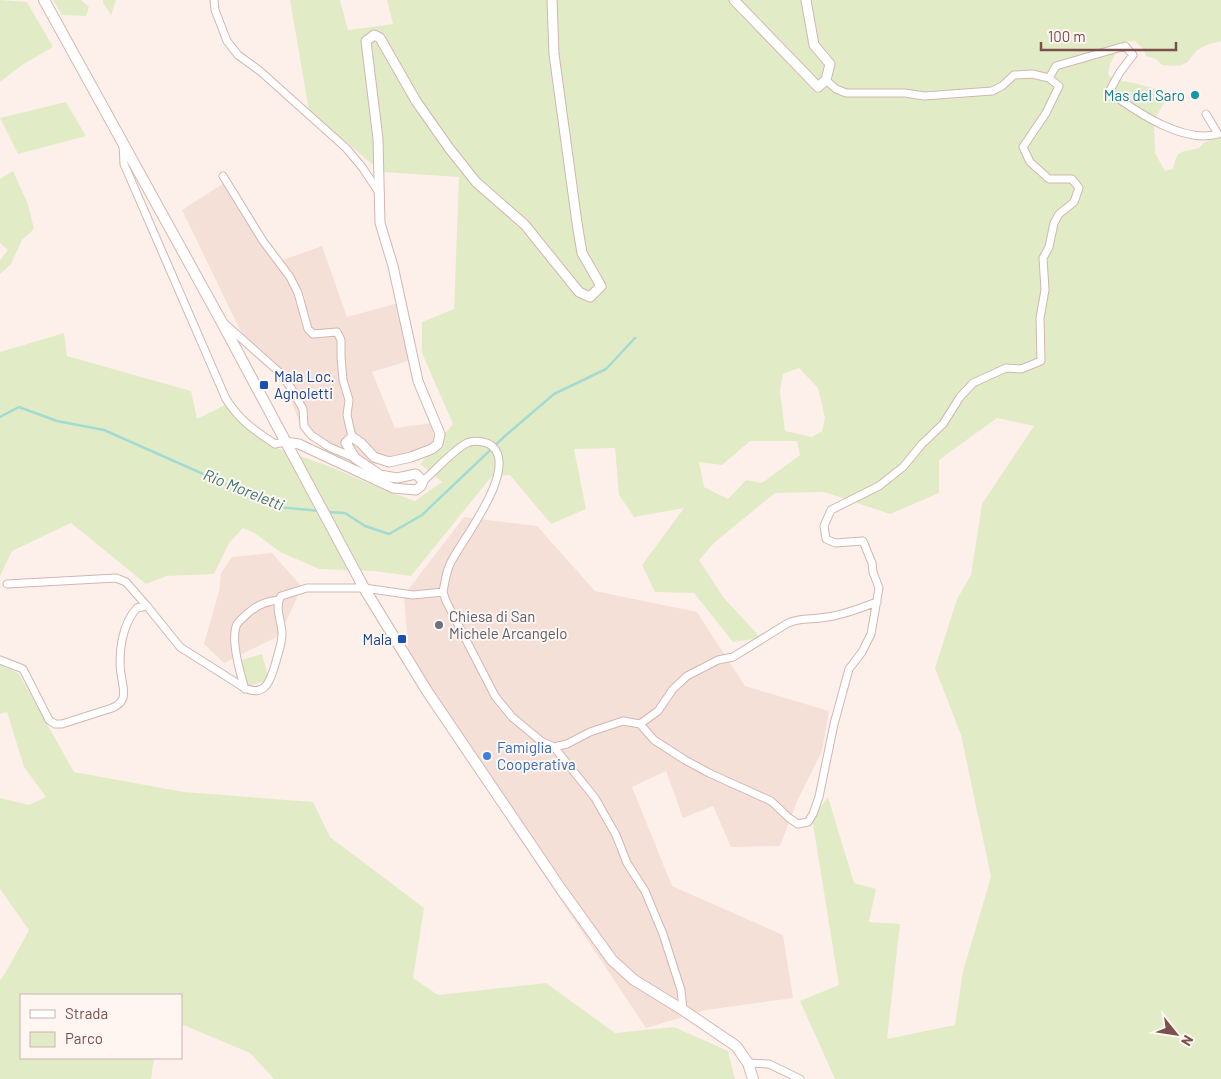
<svg xmlns="http://www.w3.org/2000/svg" width="1221" height="1079" font-family="Barlow,sans-serif">
	<rect width="100%" height="100%" fill="#fdf0ea"/>
	<path fill="#f5e0d8" d="M 227,181 L 280,261 L 322,246 L 347,317 L 398,303 L 411,360 L 372,372 L 395,428 L 431,423 L 436,449 L 361,468 L 304,434 L 285,385 L 240,330 L 182,210 Z
		M 464,517 L 537,526 L 595,591 L 697,612 L 745,686 L 829,711 L 822,751 L 798,799 L 780,846 L 731,847 L 713,806 L 683,818 L 666,771 L 632,787 L 672,886 L 783,935 L 793,998 L 706,1010 L 646,1028 L 522,842 L 408,648 L 404,595 Z
		M 272,553 L 302,587 L 279,636 L 224,663 L 204,644 L 219,591 L 221,573 L 232,557 Z"/>
	<path fill="#e1ecc7" fill-rule="evenodd" d="M 0,0 L 27,2 L 53,47 L 22,65 L 0,82 Z
		M 53,0 L 81,0 L 89,7 L 86,16 L 62,15 Z
		M 103,0 L 116,0 L 111,15 L 103,3 Z
		M 290,0 L 340,0 L 348,30 L 393,24 L 387,0 L 551,0 L 581,253 L 599,286 L 590,295 L 580,290 L 526,224 L 477,181 L 450,147 L 381,37 L 365,40 L 378,169 L 309,111 Z
		M 553,0 L 733,0 L 818,89 L 831,64 L 816,44 L 808,0 L 1221,0 L 1221,41 C 1215,43 1207,44 1201,48 C 1196,50 1193,55 1190,59 C 1184,68 1171,66 1162,65 L 1156,59 L 1146,56 L 1144,50 L 1135,41 L 1122,42 L 1110,64 L 1108,74 L 1115,81 C 1133,80 1148,88 1166,91 L 1167,98 L 1154,120 L 1155,153 L 1165,171 L 1173,169 C 1178,148 1180,153 1199,148 C 1205,141 1211,138 1221,136 L 1221,1079 L 835,1079 L 800,1001 L 839,985 L 812,818 L 828,797 L 854,883 L 876,889 L 869,922 L 900,924 L 887,1039 L 955,1025 L 963,971 L 991,877 L 961,735 L 935,668 L 957,599 L 971,575 L 982,504 L 1034,426 L 997,418 L 939,460 L 939,493 L 890,514 L 824,492 L 775,493 L 715,542 L 699,560 L 724,598 L 761,638 L 733,642 L 694,593 L 655,592 L 642,565 L 684,508 L 634,517 L 619,495 L 615,448 L 574,449 L 586,509 L 551,524 L 510,475 L 492,476 L 411,576 L 374,571 L 319,569 L 280,552 L 256,534 L 243,528 L 229,543 L 214,574 L 167,576 L 146,584 L 71,523 L 12,551 L 0,576 L 0,352 L 64,333 L 67,356 L 191,391 L 197,419 L 225,405 L 279,449 L 326,465 L 384,490 L 415,501 L 442,482 L 420,464 L 453,424 L 422,353 L 422,322 L 454,309 L 459,177 L 383,172 L 368,41 L 375,37 L 448,149 L 590,298 L 602,286 L 584,253 L 563,109 ZM 799,368 L 818,388 L 825,418 L 822,431 L 812,437 L 785,431 L 780,391 L 783,374 ZM 750,441 L 797,441 L 800,455 L 762,483 L 746,480 L 728,499 L 704,487 L 699,462 L 722,465 Z
		M 736,0 L 805,0 L 813,45 L 828,65 L 825,80 L 818,85 Z
		M 66,102 L 86,136 L 18,154 L 0,118 Z
		M 13,171 L 28,204 L 34,229 L 22,240 L 11,264 L 0,274 L 0,260 L 8,250 L 0,243 L 0,179 Z
		M 262,654 L 269,680 L 248,686 L 241,660 Z
		M 0,662 L 19,674 L 74,772 L 184,792 L 313,802 L 330,837 L 424,908 L 413,978 L 438,995 L 546,983 L 615,1033 L 674,1027 L 728,1051 L 735,1079 L 274,1079 L 250,1053 L 181,1024 L 181,995 L 21,995 L 21,1058 L 154,1058 L 151,1079 L 0,1079 L 0,980 L 6,972 L 29,930 L 0,889 L 0,798 L 29,805 L 46,797 L 24,767 L 7,712 L 0,714 Z"/>
	<g fill="none" stroke-linecap="round" stroke-linejoin="round">
		<path stroke="#a3dbd3" stroke-width="2.5" d="M 0,417 L 19,407 L 57,421 L 104,430 L 278,507 L 320,511
			M 326,512 L 345,513 L 365,526 L 389,534 L 422,515 L 505,436 L 554,394 L 606,369 L 635,338"/>
		<defs>
			<path id="minor" d="M 214,0 L 215,10 L 227,41 L 238,55 L 260,71 L 346,148 L 362,167 L 380,194
				M 1049,78 L 1056,66 L 1125,46 L 1133,55 L 1120,72 L 1109,92 C 1137,112 1183,144 1218,134 L 1206,114
				M 123,145 L 124,164 L 226,399 C 241,422 253,429 275,444 L 285,442
				M 223,176 L 263,241 L 290,277 L 298,293 L 308,329 L 313,334 L 337,332 L 341,340 L 341,357 L 343,380 L 349,400 L 347,415 L 352,437
				M 223,322 L 279,372 L 291,388 L 303,409 L 304,426 L 311,435 L 329,447 L 355,458
				M 7,584 L 116,578 L 126,582 L 147,606
				M 443,592 L 446,601 L 495,696 L 512,717 L 541,741 L 554,747 L 567,744 L 590,732 L 623,721 L 640,724 L 654,740 L 685,760 L 709,773 L 771,801 L 789,818 L 798,824 L 808,822 L 813,814 L 819,797 L 834,724 L 849,669 L 862,652 L 871,634 L 879,588 L 873,572 L 872,563 L 863,541 L 835,543 L 826,539 L 824,526 L 831,510 L 879,486 L 903,467 L 922,444 L 943,424 L 960,397 L 973,383 L 1006,368 L 1021,369 L 1041,361 L 1040,318 L 1045,290 L 1043,258 L 1049,247 L 1054,223 L 1059,214 L 1074,202 L 1079,188 L 1072,179 L 1049,179 L 1030,162 L 1023,147 L 1046,113 L 1059,86 L 1049,78 L 1032,74 L 1014,75 L 1002,86 L 992,91 L 924,96 L 905,93 L 846,93 L 836,89 L 826,80
				M 0,660 L 23,669 L 49,720 L 55,724 L 62,724 L 112,708 C 117,706 121,703 123,698 C 125,690 122,682 121,674 C 118,653 122,624 137,608 L 147,606 L 180,647 L 243,687 C 267,700 272,676 277,658 C 279,650 282,643 282,634 C 282,621 274,608 281,596 L 307,588 L 364,588 L 413,595 L 443,592 C 445,582 446,571 451,562 C 462,540 519,469 492,446 C 486,441 474,440 467,443 C 453,450 436,470 423,481
				M 245,689 C 240,673 230,639 237,624 C 240,620 244,617 248,613 C 257,605 266,601 279,600
				M 640,724 L 658,711 L 673,689 L 687,676 L 718,660 L 733,657 L 788,623 C 801,617 813,620 827,617 C 844,615 860,608 877,602
				M 554,747 L 595,798 L 616,835 L 627,863 L 645,891 L 663,934 L 681,990 L 683,1010
				M 748,1063 L 769,1064 L 800,1079"/>
			<path id="tertiary" d="M 734,0 L 818,87 L 826,80 L 830,64 L 814,45 L 806,0
				M 285,442 L 299,444 L 393,488 L 416,490 L 421,486 L 423,481 L 416,474 L 397,478 L 380,475 L 355,458 L 346,443 L 352,437 L 361,443 L 374,457 L 389,462 L 411,457 L 432,449 L 438,444 L 440,434 L 418,381 L 393,266 L 380,223 L 378,139 L 366,41 L 374,35 L 380,38 L 416,101 L 449,148 L 476,182 L 525,225 L 579,292 L 590,297 L 601,286 L 582,253 L 577,223 L 554,54 L 552,0"/>
			<path id="secondary" d="M 44,0 L 220,319 L 364,588 L 427,691 L 561,889 L 612,960 L 634,980 L 683,1010 L 736,1046 L 748,1063 L 753,1079"/>
		</defs>
		<use href="#minor" stroke="#d3b6b1" stroke-width="9"/>
		<use href="#tertiary" stroke="#d3b6b1" stroke-width="11"/>
		<use href="#secondary" stroke="#d8b7b1" stroke-width="12"/>
		<use href="#minor" stroke="#fff" stroke-width="7"/>
		<use href="#tertiary" stroke="#fff" stroke-width="9"/>
		<use href="#secondary" stroke="#fff" stroke-width="10"/>
	</g>
	<circle fill="#0f9aa8" stroke="#fff6f1" stroke-width="2" cx="1195" cy="95" r="5"/>
	<g fill="#1a4fb4" stroke="#fff6f1" stroke-width="2">
		<rect x="259" y="380" width="10" height="10" rx="2.5"/>
		<rect x="397" y="634" width="10" height="10" rx="2.5"/>
	</g>
	<circle fill="#6b7280" stroke="#fff6f1" stroke-width="2" cx="439" cy="625" r="5"/>
	<circle fill="#3f7fe0" stroke="#fff6f1" stroke-width="2" cx="487" cy="756" r="5"/>
	<g text-anchor="middle" dominant-baseline="central" stroke-width="4" stroke-linejoin="round" paint-order="stroke">
		<g font-size="15" fill="#0d838f" stroke="#fff6f1" text-anchor="end">
			<text x="1185" y="95">Mas del Saro</text>
		</g>
		<g font-size="15" fill="#164399" stroke="#fff6f1" text-anchor="start">
			<text x="274" y="376">Mala Loc.<tspan x="274" dy="17">Agnoletti</tspan></text>
			<text x="392" y="639" text-anchor="end">Mala</text>
		</g>
		<g font-size="15" fill="#5b616d" stroke="#fff6f1" text-anchor="start">
			<text x="449" y="616">Chiesa di San<tspan x="449" dy="17">Michele Arcangelo</tspan></text>
		</g>
		<g font-size="15" fill="#366cbe" stroke="#fff6f1" text-anchor="start">
			<text x="497" y="747">Famiglia<tspan x="497" dy="17">Cooperativa</tspan></text>
		</g>
		<g font-size="16" font-style="italic" fill="#3b7870" stroke="#fff6f1">
			<text transform="translate(244 489) rotate(22)">Rio Moreletti</text>
		</g>
	</g>
	<rect x="20" y="994" width="162" height="65" fill="#fff6f1" stroke="#cab3af"/>
	<rect x="30" y="1010" width="25" height="8" fill="#ffffff" stroke="#cab3af"/>
	<text x="65" y="1019" font-size="15" fill="#7a4f4c">Strada</text>
	<rect x="30" y="1032" width="25" height="15" fill="#e1ecc7" stroke="#cab3af"/>
	<text x="65" y="1044" font-size="15" fill="#7a4f4c">Parco</text>
	<g transform="translate(1176 1034) rotate(120)" stroke="#fff6f1" stroke-width="4" paint-order="stroke">
	<path d="M0-4L9 19L0 12L-9 19Z" fill="#7a4f4c"/>
	<text y="-8" font-size="14" font-weight="bold" text-anchor="middle" fill="#7a4f4c">N</text>
	</g>
	<path d="M1041 42v8h135v-8" fill="none" stroke="#7a4f4c" stroke-width="2.5"/>
	<text x="1048" y="42" font-size="15" fill="#7a4f4c" stroke="#fff6f1" stroke-width="4" paint-order="stroke">100 m</text>
</svg>
